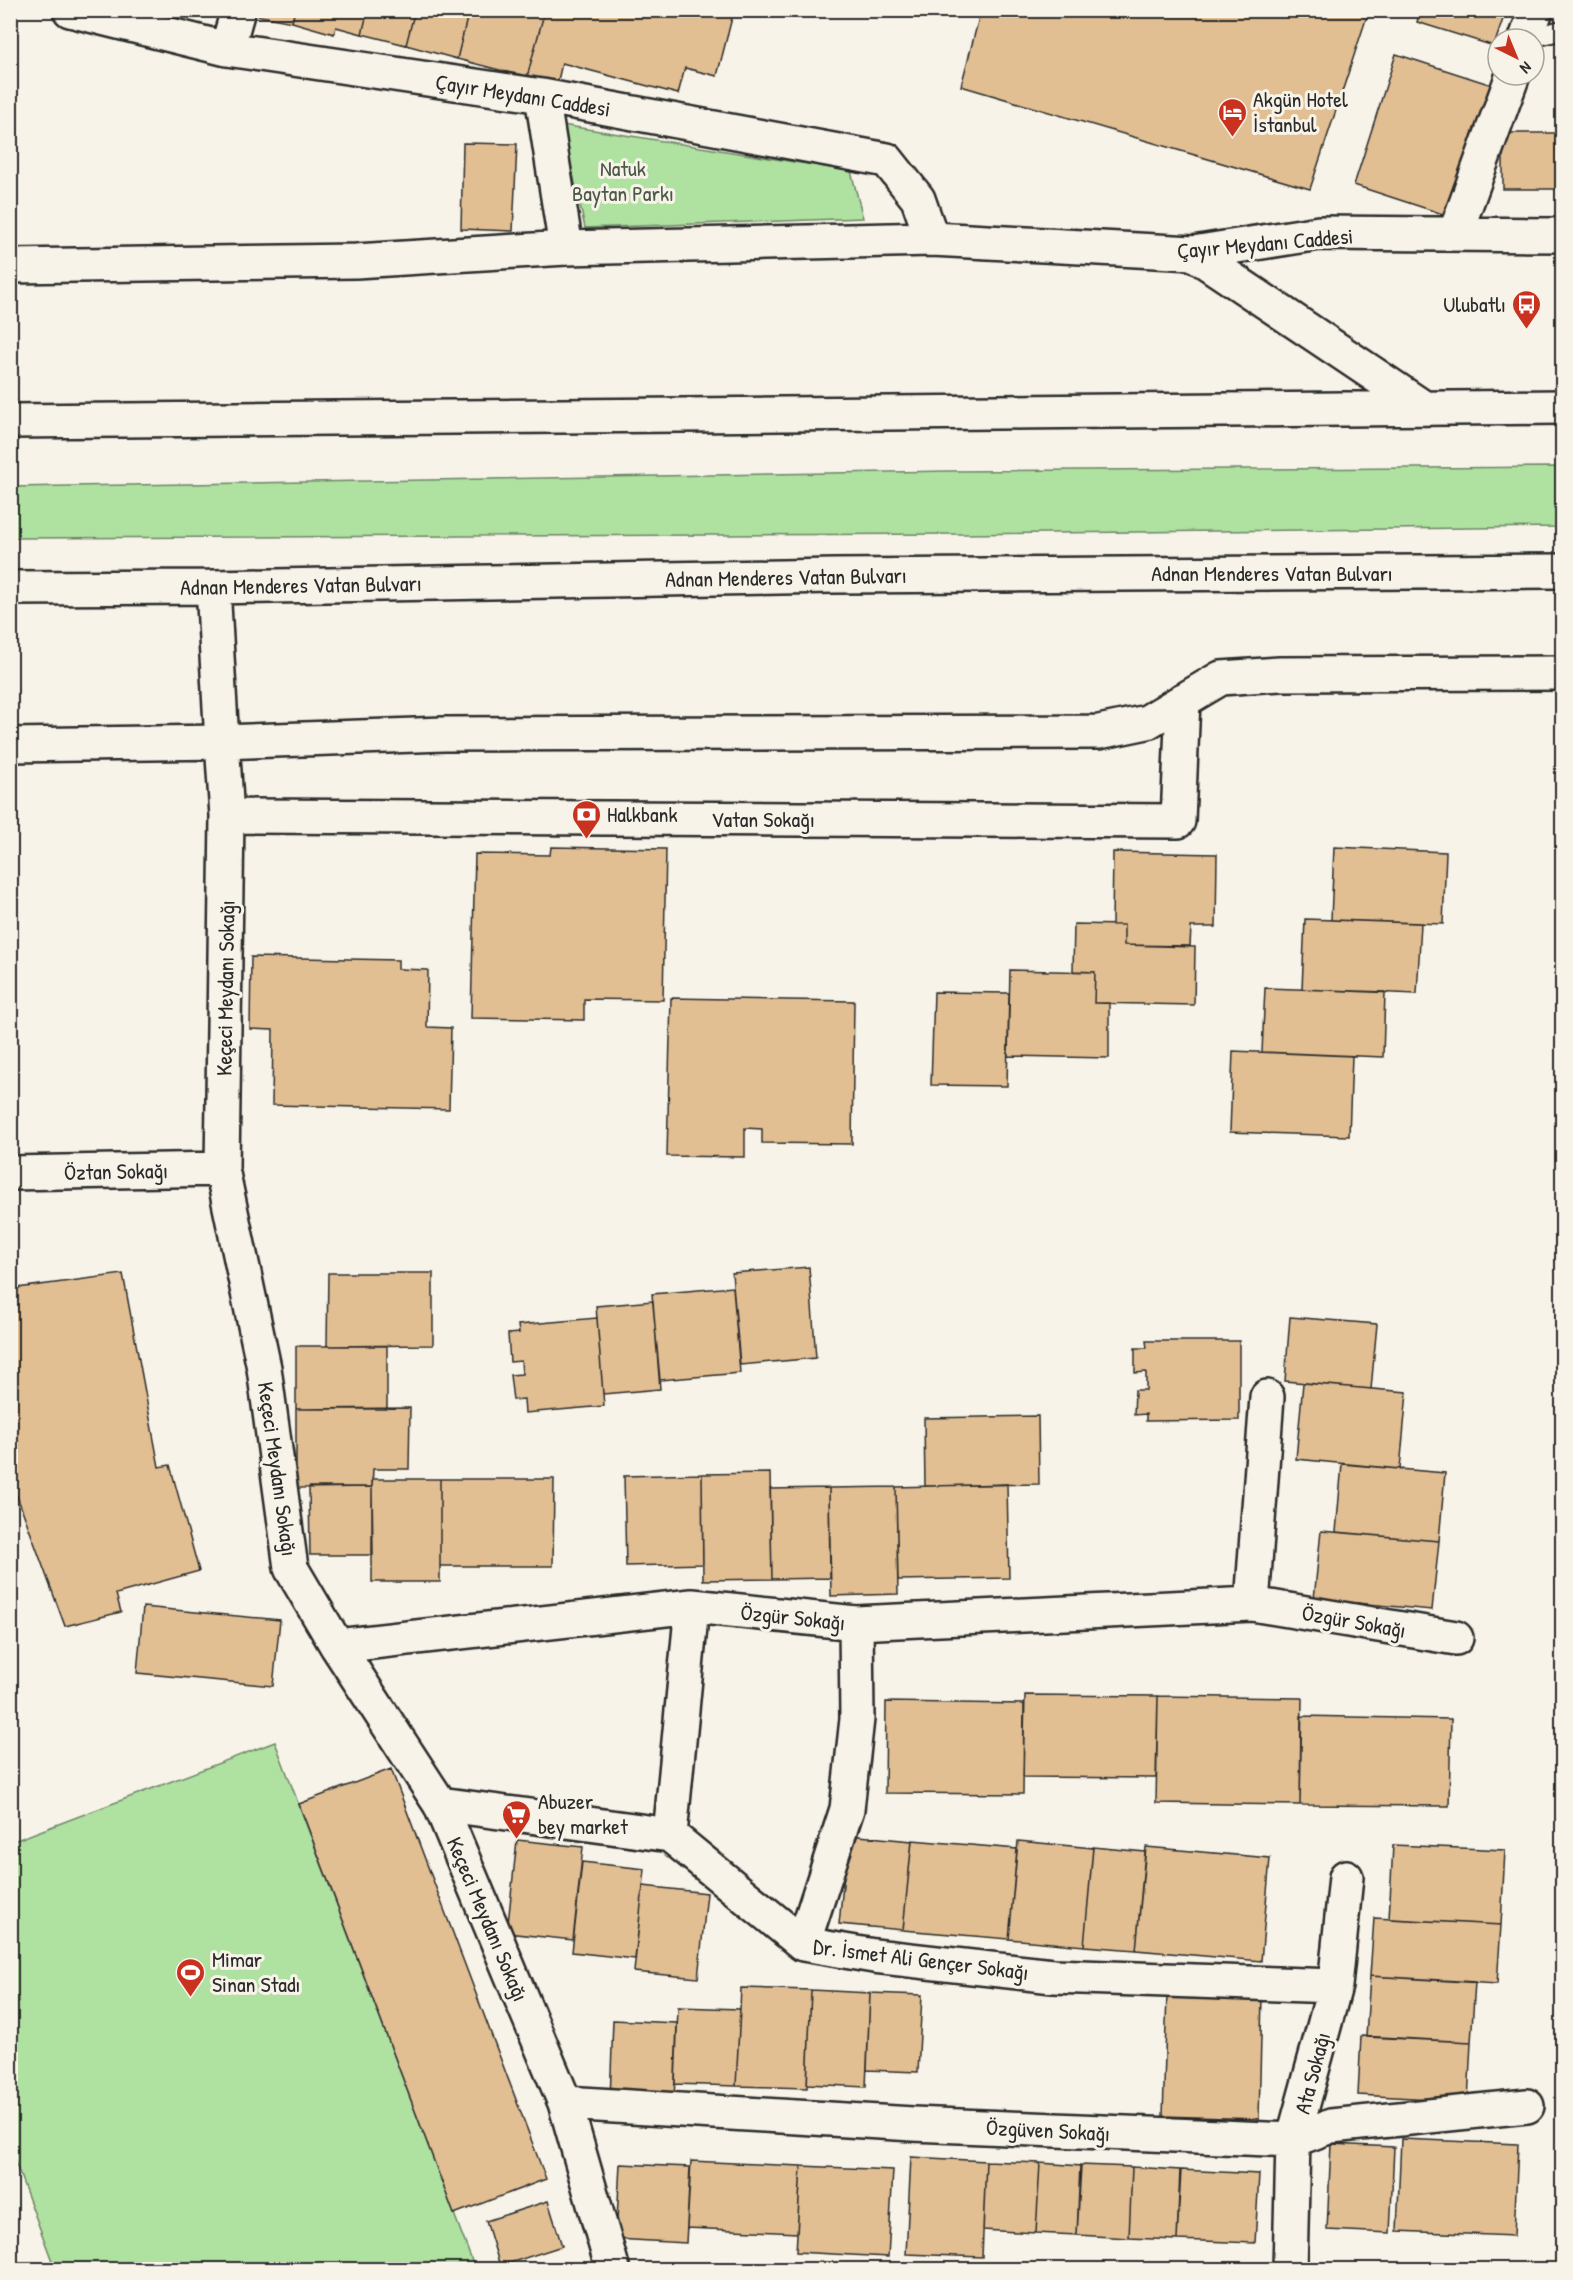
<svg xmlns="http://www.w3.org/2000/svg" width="1573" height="2280" font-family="'Patrick Hand',sans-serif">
	<rect width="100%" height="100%" fill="#f7f3e8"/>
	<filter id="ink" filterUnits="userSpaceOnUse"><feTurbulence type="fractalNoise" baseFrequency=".0167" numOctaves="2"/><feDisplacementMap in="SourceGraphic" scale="12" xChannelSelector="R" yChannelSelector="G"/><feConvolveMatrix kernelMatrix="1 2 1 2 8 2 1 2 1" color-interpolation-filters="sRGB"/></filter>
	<g filter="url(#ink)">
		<path fill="#afe1a1" stroke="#6d8666" stroke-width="1.5" d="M 562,125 L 851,171 L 863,218 L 585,228 Z
			M 1562,467 L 1562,527 L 962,534 L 10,538 L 11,487 L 950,471 Z
			M 275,1742 L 475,2269 L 55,2269 L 11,2151 L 11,1842 Z
			M 1562,2150 L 1562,2269 L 1556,2269 Z"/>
		<path fill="#e1bf93" stroke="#2b2b2b" stroke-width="1.5" d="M 251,10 L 295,10 L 292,22 L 250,14 Z
			M 295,10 L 368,10 L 362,34 L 336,27 L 334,34 L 292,22 Z
			M 368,10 L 415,10 L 406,45 L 362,34 Z
			M 415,10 L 469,10 L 457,59 L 406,45 Z
			M 469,10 L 545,10 L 527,77 L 457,59 Z
			M 545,10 L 734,10 L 717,76 L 685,68 L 678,94 L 562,63 L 557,85 L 527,77 Z
			M 981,10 L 1369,10 L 1310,189 L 961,86 Z
			M 1420,10 L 1506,10 L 1494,46 L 1417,22 Z
			M 1396,54 L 1495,86 L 1452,217 L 1354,185 Z
			M 1558,95 L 1562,95 L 1562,189 L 1503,189 L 1503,133 L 1558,133 Z
			M 463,143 L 517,144 L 513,231 L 461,229 Z
			M 551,847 L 666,849 L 663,1000 L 584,999 L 584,1020 L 471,1018 L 475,854 L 550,855 Z
			M 1334,847 L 1446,852 L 1443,924 L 1331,920 Z
			M 1113,852 L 1217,854 L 1216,927 L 1191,927 L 1190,946 L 1124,945 L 1124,925 L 1112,925 Z
			M 1305,919 L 1421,923 L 1417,994 L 1302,989 Z
			M 1074,924 L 1124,925 L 1124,945 L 1195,947 L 1194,1005 L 1094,1003 L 1095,972 L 1073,971 Z
			M 251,957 L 398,960 L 398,969 L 428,970 L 427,1027 L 451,1028 L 449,1109 L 272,1105 L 273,1030 L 250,1029 Z
			M 1010,970 L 1095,972 L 1094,1003 L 1109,1003 L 1109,1058 L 1008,1056 Z
			M 1265,988 L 1385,992 L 1383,1057 L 1262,1052 Z
			M 934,992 L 1009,993 L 1007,1086 L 931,1085 Z
			M 671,998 L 854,1001 L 852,1144 L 762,1143 L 762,1129 L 745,1128 L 745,1157 L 667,1156 Z
			M 1233,1051 L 1352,1056 L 1349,1136 L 1230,1132 Z
			M 809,1267 L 816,1358 L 740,1365 L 732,1273 Z
			M 328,1273 L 433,1273 L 433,1345 L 327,1346 Z
			M 123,1274 L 159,1467 L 170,1465 L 199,1571 L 116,1594 L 121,1612 L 65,1626 L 10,1477 L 10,1289 Z
			M 733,1287 L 740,1373 L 660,1380 L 652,1294 Z
			M 653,1301 L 660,1389 L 603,1394 L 596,1306 Z
			M 1290,1317 L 1377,1324 L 1371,1389 L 1285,1381 Z
			M 597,1318 L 604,1406 L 525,1413 L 524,1399 L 513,1400 L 510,1375 L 522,1374 L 521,1361 L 510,1362 L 508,1334 L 519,1333 L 518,1325 Z
			M 1146,1341 L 1239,1341 L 1239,1420 L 1146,1421 L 1146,1414 L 1134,1415 L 1135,1390 L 1146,1390 L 1146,1372 L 1135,1373 L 1135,1348 L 1147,1348 Z
			M 296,1346 L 387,1346 L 387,1409 L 296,1409 Z
			M 1303,1383 L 1407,1392 L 1400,1469 L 1296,1459 Z
			M 410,1408 L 409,1469 L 373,1469 L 372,1487 L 296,1488 L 296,1409 Z
			M 1038,1416 L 1039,1484 L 925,1486 L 924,1418 Z
			M 1342,1464 L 1445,1473 L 1439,1541 L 1336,1532 Z
			M 770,1473 L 772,1579 L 703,1580 L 702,1474 Z
			M 702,1474 L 703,1564 L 626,1566 L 624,1476 Z
			M 372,1479 L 440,1479 L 440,1582 L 372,1582 Z
			M 440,1479 L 554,1479 L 553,1566 L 440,1566 Z
			M 1007,1484 L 1009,1578 L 898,1580 L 896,1487 Z
			M 309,1487 L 372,1487 L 373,1555 L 310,1555 Z
			M 896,1487 L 898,1594 L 831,1596 L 829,1488 Z
			M 829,1488 L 830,1578 L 772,1579 L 770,1489 Z
			M 1321,1531 L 1439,1541 L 1432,1610 L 1314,1599 Z
			M 143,1607 L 280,1620 L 273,1686 L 137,1673 Z
			M 1025,1695 L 1158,1696 L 1156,1778 L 1023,1777 Z
			M 1158,1696 L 1302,1698 L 1300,1805 L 1156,1803 Z
			M 886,1702 L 1024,1704 L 1023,1794 L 885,1793 Z
			M 1301,1716 L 1451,1719 L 1449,1806 L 1300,1805 Z
			M 391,1769 L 546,2179 L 454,2214 L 299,1804 Z
			M 848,1835 L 912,1841 L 903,1930 L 839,1924 Z
			M 517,1840 L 583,1847 L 573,1940 L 507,1933 Z
			M 912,1840 L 1017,1849 L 1009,1939 L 903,1930 Z
			M 1018,1841 L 1093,1848 L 1084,1946 L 1009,1939 Z
			M 1393,1845 L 1505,1850 L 1501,1925 L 1389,1919 Z
			M 1093,1847 L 1145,1852 L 1136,1950 L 1084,1946 Z
			M 1146,1847 L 1270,1858 L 1261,1961 L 1136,1950 Z
			M 582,1862 L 645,1869 L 635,1959 L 572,1952 Z
			M 643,1886 L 707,1893 L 698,1978 L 634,1972 Z
			M 1374,1918 L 1501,1925 L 1497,1984 L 1370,1976 Z
			M 1370,1976 L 1475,1982 L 1471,2042 L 1366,2037 Z
			M 741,1988 L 811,1990 L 807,2088 L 736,2086 Z
			M 811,1990 L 870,1993 L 866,2087 L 807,2084 Z
			M 870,1993 L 922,1995 L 918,2072 L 867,2070 Z
			M 1167,1994 L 1262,1996 L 1259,2119 L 1163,2116 Z
			M 678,2007 L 740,2009 L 736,2086 L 675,2084 Z
			M 613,2020 L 677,2023 L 674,2103 L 610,2100 Z
			M 1361,2036 L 1471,2042 L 1468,2101 L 1358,2095 Z
			M 1401,2139 L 1518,2144 L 1514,2236 L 1397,2231 Z
			M 1331,2144 L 1394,2147 L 1390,2233 L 1327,2230 Z
			M 911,2157 L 986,2161 L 982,2257 L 906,2254 Z
			M 691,2161 L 801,2166 L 797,2233 L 687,2228 Z
			M 986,2161 L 1040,2163 L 1036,2233 L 983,2230 Z
			M 1040,2163 L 1081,2166 L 1077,2235 L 1036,2233 Z
			M 620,2164 L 690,2167 L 686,2243 L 616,2239 Z
			M 1080,2165 L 1132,2167 L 1129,2238 L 1077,2235 Z
			M 801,2166 L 893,2170 L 888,2257 L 796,2252 Z
			M 1132,2167 L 1180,2170 L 1177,2240 L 1129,2238 Z
			M 1181,2170 L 1259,2174 L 1255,2243 L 1177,2240 Z
			M 1562,2177 L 1562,2226 L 1559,2226 Z
			M 548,2201 L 562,2246 L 500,2266 L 486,2221 Z"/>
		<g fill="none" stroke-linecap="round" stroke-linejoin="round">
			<defs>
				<path id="service" d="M 1528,39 L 1562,30"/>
				<path id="minor" d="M 70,10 L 227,49 L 542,96 L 887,160 L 918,199 L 932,239
					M 1526,39 L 1536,10
					M 227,49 L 238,10
					M 542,96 L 566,248
					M 1455,234 L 1513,75
					M 1193,253 L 1319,233 L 1562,235
					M 222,742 L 227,816 L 222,1169 L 264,1368 L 291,1568 L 337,1646 L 440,1804 L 565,2103 L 613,2270
					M 10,745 L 222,742 L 444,734 L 1099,732 L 1147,722 L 1221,678 L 1280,674 L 1562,673
					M 227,816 L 1178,821 L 1183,700
					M 10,1173 L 222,1169
					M 1267,1397 L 1252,1604 L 1456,1638
					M 337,1646 L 692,1606 L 856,1623 L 1252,1604
					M 440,1804 L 670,1835 L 803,1944 L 874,1956 L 1053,1976 L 1335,1986
					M 670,1835 L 692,1606
					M 803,1944 L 847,1809 L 857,1719 L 856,1623
					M 565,2103 L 913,2124 L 1293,2140 L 1331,2126 L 1527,2106
					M 1290,2270 L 1293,2140 L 1335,1986 L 1346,1877"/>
				<path id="secondary" d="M 10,266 L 356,261 L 566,248 L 932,239 L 1193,253"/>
				<path id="primary" d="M 1193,253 L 1424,408
					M 10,421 L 1562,407
					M 213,587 L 222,742
					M 10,588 L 213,587 L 834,576 L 1562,571"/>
			</defs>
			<use href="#service" stroke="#2b2b2b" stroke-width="22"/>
			<use href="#minor" stroke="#2b2b2b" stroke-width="38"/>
			<use href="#secondary" stroke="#2b2b2b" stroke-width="38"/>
			<use href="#primary" stroke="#2b2b2b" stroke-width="38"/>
			<use href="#service" stroke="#f7f3e8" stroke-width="18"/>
			<use href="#minor" stroke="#f7f3e8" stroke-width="33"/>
			<use href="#secondary" stroke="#f7f3e8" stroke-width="33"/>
			<use href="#primary" stroke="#f7f3e8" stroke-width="33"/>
		</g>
	</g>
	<defs>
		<symbol id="hotel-pin" viewBox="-11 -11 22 30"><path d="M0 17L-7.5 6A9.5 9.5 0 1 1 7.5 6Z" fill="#c8321e" stroke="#f7f3e8"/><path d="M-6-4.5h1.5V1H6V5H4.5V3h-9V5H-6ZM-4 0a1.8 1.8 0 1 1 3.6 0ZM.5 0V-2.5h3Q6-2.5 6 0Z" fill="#fff"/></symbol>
		<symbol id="bus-pin" viewBox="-11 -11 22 30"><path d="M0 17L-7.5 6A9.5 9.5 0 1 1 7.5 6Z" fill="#c8321e" stroke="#f7f3e8"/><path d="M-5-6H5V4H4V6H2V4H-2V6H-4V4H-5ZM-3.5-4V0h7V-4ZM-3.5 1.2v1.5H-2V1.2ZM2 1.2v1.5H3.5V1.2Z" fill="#fff"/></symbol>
		<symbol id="bank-pin" viewBox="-11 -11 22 30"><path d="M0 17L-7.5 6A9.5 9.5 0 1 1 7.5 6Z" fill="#c8321e" stroke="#f7f3e8"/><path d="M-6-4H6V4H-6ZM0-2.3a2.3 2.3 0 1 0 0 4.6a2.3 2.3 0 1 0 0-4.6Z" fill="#fff"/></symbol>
		<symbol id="supermarket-pin" viewBox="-11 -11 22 30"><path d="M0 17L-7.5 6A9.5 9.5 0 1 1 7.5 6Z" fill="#c8321e" stroke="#f7f3e8"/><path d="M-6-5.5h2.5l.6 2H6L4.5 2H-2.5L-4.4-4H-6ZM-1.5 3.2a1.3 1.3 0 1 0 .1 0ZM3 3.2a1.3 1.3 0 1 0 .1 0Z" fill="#fff"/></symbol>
		<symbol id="stadium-pin" viewBox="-11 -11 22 30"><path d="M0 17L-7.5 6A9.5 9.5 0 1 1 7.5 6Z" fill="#c8321e" stroke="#f7f3e8"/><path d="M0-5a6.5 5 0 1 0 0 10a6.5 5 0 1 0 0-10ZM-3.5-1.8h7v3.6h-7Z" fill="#fff"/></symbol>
	</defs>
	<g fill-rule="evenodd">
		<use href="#hotel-pin" x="1216" y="96" width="33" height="45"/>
		<use href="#bus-pin" x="1510" y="288" width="33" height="45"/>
		<use href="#bank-pin" x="570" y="798" width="33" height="45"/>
		<use href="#supermarket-pin" x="500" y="1798" width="33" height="45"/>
		<use href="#stadium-pin" x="174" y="1956" width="33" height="45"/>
	</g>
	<g text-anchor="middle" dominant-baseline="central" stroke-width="6" stroke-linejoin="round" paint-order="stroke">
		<g font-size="22" fill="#2b2b2b" stroke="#f7f3e8">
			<text transform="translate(523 95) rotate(9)">Çayır Meydanı Caddesi</text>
			<text transform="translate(1265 243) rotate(-5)">Çayır Meydanı Caddesi</text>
			<text x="1272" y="573">Adnan Menderes Vatan Bulvarı</text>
			<text transform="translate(786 577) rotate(-1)">Adnan Menderes Vatan Bulvarı</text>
			<text transform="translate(301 585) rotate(-1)">Adnan Menderes Vatan Bulvarı</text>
			<text x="763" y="819">Vatan Sokağı</text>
			<text transform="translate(225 988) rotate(-89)">Keçeci Meydanı Sokağı</text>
			<text transform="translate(116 1171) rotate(-1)">Öztan Sokağı</text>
			<text transform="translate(278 1469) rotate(82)">Keçeci Meydanı Sokağı</text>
			<text transform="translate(793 1617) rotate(6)">Özgür Sokağı</text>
			<text transform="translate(1354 1621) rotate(10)">Özgür Sokağı</text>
			<text transform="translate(488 1919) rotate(67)">Keçeci Meydanı Sokağı</text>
			<text transform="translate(921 1959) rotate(7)">Dr. İsmet Ali Gençer Sokağı</text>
			<text transform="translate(1312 2073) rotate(-75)">Ata Sokağı</text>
			<text transform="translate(1048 2130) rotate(3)">Özgüven Sokağı</text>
		</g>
		<g font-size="22" fill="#2b2b2b" stroke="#f7f3e8" text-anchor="start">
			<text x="1253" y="99">Akgün Hotel<tspan x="1253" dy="25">İstanbul</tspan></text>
			<text x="1506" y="304" text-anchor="end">Ulubatlı</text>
			<text x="607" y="814">Halkbank</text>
			<text x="538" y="1801">Abuzer<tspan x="538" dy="25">bey market</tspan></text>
			<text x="212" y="1959">Mimar<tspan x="212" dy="25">Sinan Stadı</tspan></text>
		</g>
		<g font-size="22" fill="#4c5848" stroke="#f7f3e8">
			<text x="623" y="168">Natuk<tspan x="623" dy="25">Baytan Parkı</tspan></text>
		</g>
	</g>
	<rect width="1573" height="2280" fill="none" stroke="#f7f3e8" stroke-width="36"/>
	<rect x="18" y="18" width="1537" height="2244" fill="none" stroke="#2b2b2b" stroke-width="2" filter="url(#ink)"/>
	<g transform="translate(1516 57) rotate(137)"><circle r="28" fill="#f7f3e8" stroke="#a5a39c" stroke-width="1.5"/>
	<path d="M0-4.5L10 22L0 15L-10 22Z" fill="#c8321e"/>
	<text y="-9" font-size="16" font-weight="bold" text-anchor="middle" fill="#2b2b2b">N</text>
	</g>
</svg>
